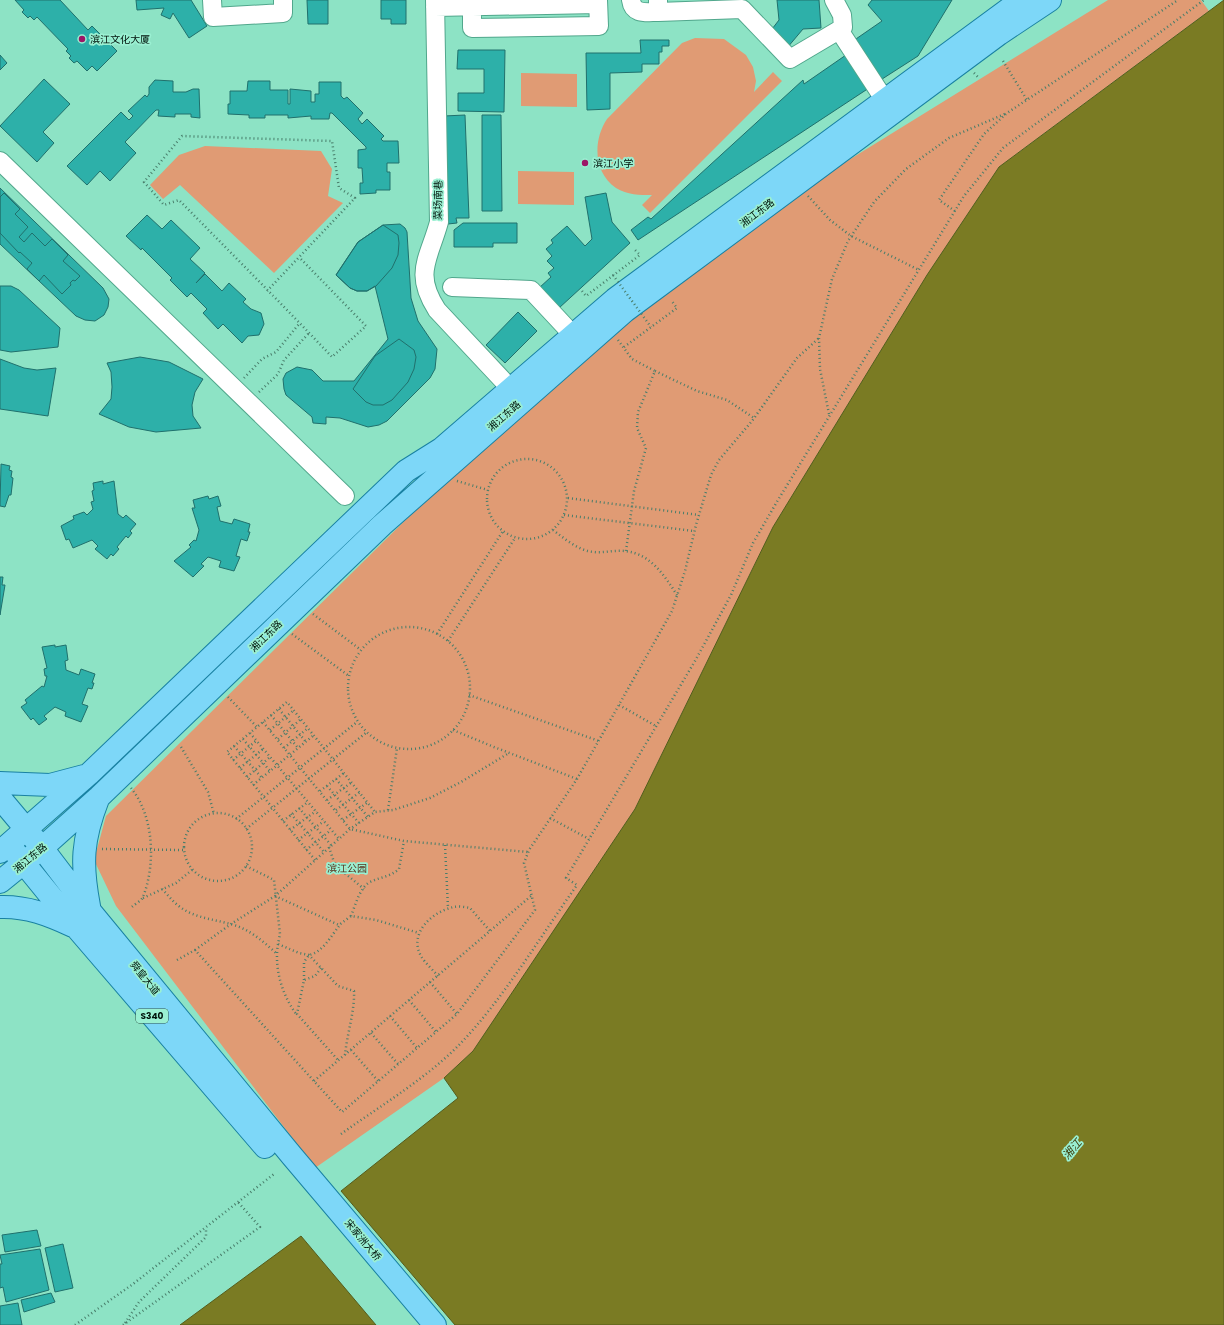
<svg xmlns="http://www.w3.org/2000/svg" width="1224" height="1325" font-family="Poppins,'Noto Sans SC',sans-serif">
	<rect width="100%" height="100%" fill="#8de3c5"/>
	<path fill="#e09b74" d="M 1108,0 L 1201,0 L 1209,11 L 999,167 L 927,275 L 773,527 L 635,809 L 473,1051 L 444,1078 L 315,1168 L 116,906 L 94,860 L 106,816 L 453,473 L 572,367 L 658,298 L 818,179 Z
		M 695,38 L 724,39 L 746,55 L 753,67 L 756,81 L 754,92 L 773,72 L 782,81 L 650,213 L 642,205 L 652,195 C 640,195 627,195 616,188 C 593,172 593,140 607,119 L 682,43 Z
		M 521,73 L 577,74 L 577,107 L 521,106 Z
		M 205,146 L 321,151 L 332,169 L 328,196 L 343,203 L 274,273 L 180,185 L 163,199 L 150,185 L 179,155 Z
		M 518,171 L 574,172 L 574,205 L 518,204 Z"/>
	<path fill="#7a7b23" stroke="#555c1c" d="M 1224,0 L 1224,1325 L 455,1325 L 341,1191 L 458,1098 L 444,1078 L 473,1051 L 635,809 L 773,527 L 927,275 L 999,167 Z
		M 301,1236 L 376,1325 L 180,1325 Z"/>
	<path fill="#2db0a9" stroke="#20706c" d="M 15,0 L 60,0 L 88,30 L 92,26 L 117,51 L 97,71 L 92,66 L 87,71 L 77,61 L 74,63 L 69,58 L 71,56 L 66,51 L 68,49 L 37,17 L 34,20 L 30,16 L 28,18 L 22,12 L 24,10 Z
		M 136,0 L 191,0 L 207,26 L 189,38 L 173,13 L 170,19 L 161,15 L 164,8 L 137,10 Z
		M 307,0 L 328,0 L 328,24 L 308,24 Z
		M 381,0 L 406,0 L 406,24 L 391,24 L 391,19 L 381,19 Z
		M 777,0 L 819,0 L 821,28 L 803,29 L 787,48 L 769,33 L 779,20 Z
		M 872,0 L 952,0 L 918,56 L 879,81 L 853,41 L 882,21 L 868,5 Z
		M 640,40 L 669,40 L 669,46 L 662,46 L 662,52 L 659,52 L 659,64 L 642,64 L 642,72 L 610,73 L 610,109 L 587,110 L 586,53 L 641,53 Z
		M 458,50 L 505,50 L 504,112 L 458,111 L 458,93 L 484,93 L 484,69 L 457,69 Z
		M 0,55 L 7,63 L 0,70 Z
		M 846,55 L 869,88 L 638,240 L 631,230 L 648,217 L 651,219 L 803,80 L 804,84 Z
		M 44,79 L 70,104 L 43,132 L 54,143 L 37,162 L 0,126 Z
		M 155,80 L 173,81 L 173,92 L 186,92 L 193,89 L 199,89 L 200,118 L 191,117 L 191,114 L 175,114 L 175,117 L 158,116 L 159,110 L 156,110 L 125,142 L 136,153 L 110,181 L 100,171 L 87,185 L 67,166 L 121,112 L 129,120 L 133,116 L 128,111 L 145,95 L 147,97 L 149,94 L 149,87 Z
		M 248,81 L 270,81 L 270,90 L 288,90 L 288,104 L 290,104 L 290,89 L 311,91 L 311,102 L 315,102 L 315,94 L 319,94 L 319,82 L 341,82 L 341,96 L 344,99 L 347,97 L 363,113 L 358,119 L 362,124 L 367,119 L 384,136 L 381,139 L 383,141 L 398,141 L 399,163 L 387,163 L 387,172 L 390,172 L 390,190 L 376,190 L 376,193 L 360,194 L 360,183 L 363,183 L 362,168 L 358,168 L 358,150 L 366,149 L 366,147 L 332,113 L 330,113 L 329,119 L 311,119 L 311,116 L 288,118 L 288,115 L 265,115 L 265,118 L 249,118 L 249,115 L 228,114 L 228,104 L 230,104 L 230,91 L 247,91 Z
		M 465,115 L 469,218 L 456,218 L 457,223 L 448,224 L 444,116 Z
		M 482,115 L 501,115 L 502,211 L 482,211 Z
		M 0,188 L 103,288 L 109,299 L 108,307 L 104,315 L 95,321 L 85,320 L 76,316 L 0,244 Z
		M 4,193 L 20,209 L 15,214 L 28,227 L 19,237 L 24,242 L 32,233 L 45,246 L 52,239 L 68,255 L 63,261 L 80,276 L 75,281 L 73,280 L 70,283 L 71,285 L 62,294 L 44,275 L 39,281 L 27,269 L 32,263 L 20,252 L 19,253 L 0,233 L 0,197 Z
		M 606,193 L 612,222 L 630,243 L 559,308 L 539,288 L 551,277 L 548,273 L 554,268 L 547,261 L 552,256 L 546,249 L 553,243 L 551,240 L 567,226 L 585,246 L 592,239 L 585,197 Z
		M 147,215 L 162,229 L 171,220 L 200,248 L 190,259 L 205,273 L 196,283 L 205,274 L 222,291 L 229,283 L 246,299 L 243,302 L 251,309 L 261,313 L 264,324 L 259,335 L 248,336 L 242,343 L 223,324 L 218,329 L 203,313 L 207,309 L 191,293 L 187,297 L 170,280 L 172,278 L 142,248 L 141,250 L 126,236 Z
		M 463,223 L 517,223 L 517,243 L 493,243 L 493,247 L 454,247 L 454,230 Z
		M 400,224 L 405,228 L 407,232 L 411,298 L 418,321 L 437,349 L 435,369 L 430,378 L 387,421 L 379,425 L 368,427 L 340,418 L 326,417 L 326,424 L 313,423 L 312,417 L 286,395 L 284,389 L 283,379 L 286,373 L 297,367 L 312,370 L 323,381 L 354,381 L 388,339 L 375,286 L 367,291 L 357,291 L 350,288 L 336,275 L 358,242 L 383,225 Z
		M 383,225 L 398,235 L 399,243 L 398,255 L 392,268 L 376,286 L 367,291 L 357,291 L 350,288 L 336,275 L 358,242 Z
		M 0,286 L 11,286 L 19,290 L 60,328 L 58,347 L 11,352 L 0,350 Z
		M 518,312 L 537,331 L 505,363 L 486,345 Z
		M 399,339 L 414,350 L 416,357 L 414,369 L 408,382 L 392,400 L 383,405 L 373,405 L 366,402 L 353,389 L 375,356 Z
		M 140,357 L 169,362 L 203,379 L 195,392 L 192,405 L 193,416 L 201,428 L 156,432 L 129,427 L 99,414 L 111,399 L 112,387 L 111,372 L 107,363 Z
		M 0,359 L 24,368 L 37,370 L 56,368 L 48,416 L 0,409 Z
		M 1,464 L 10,466 L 9,470 L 12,471 L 11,477 L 13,478 L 11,495 L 9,495 L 5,507 L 0,506 Z
		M 103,481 L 103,484 L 114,481 L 118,514 L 123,518 L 126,515 L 136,524 L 130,531 L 132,533 L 128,538 L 126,536 L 117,547 L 119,549 L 113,556 L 111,554 L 107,559 L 95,549 L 98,546 L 92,540 L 73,548 L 69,539 L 66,540 L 61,526 L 74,519 L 73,516 L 84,512 L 87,515 L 93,509 L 91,502 L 94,501 L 92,491 L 94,490 L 93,483 Z
		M 208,496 L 209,499 L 218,496 L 221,506 L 217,507 L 220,521 L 232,524 L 234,519 L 250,524 L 248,532 L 250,532 L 247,541 L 241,539 L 236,556 L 240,557 L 234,571 L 219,567 L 221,561 L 208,557 L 201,564 L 204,566 L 193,577 L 174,561 L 191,547 L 189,545 L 194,540 L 196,541 L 199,530 L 192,508 L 195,508 L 193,500 Z
		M 0,577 L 3,577 L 2,585 L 5,585 L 0,615 Z
		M 55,645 L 55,647 L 66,645 L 68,660 L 65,661 L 66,670 L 79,675 L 81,669 L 95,674 L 92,683 L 94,683 L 92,689 L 88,688 L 82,704 L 88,706 L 81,722 L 65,716 L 66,712 L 55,707 L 44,716 L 47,719 L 39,725 L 33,718 L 31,720 L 21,707 L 27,703 L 25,700 L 42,686 L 44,687 L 47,676 L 45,676 L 44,669 L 47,668 L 42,647 Z
		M 37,1230 L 41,1246 L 5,1252 L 2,1235 Z
		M 63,1244 L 73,1288 L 55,1292 L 45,1248 Z
		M 40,1249 L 49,1290 L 6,1302 L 3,1287 L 0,1288 L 0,1264 L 2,1264 L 0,1255 Z
		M 51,1293 L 55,1302 L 24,1312 L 21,1300 Z
		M 18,1303 L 22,1325 L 0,1325 L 0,1306 Z"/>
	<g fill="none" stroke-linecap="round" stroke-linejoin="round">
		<defs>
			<path id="minor" d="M 212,0 L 213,17 L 283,13 L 283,0
				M 435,0 L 439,222 C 429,259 413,273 437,310 L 511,389
				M 472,0 L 472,28 L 599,26 L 598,0
				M 631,0 C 633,15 646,12 658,12
				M 658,0 L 658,12 L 742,9 L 790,59 L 839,30 L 884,99
				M 834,0 L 842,15 L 843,27 L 839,30
				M 435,7 L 598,4
				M 0,161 L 345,496
				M 452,287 L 531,290 L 573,335"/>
			<path id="major" d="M 0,783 L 50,785 L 84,776
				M 0,798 L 42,848 L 90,911 L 292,1156 L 435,1325
				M 14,851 L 75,926 L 265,1147
				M 0,852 L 89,774 L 406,471 L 441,449 L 615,299 L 1021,0
				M 0,882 L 42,848 L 99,797 L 382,525 L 625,311 L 999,34 L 1050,0
				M 89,906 C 81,864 82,840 98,799
				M 0,907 C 27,906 49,915 73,926"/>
		</defs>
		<use href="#minor" stroke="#51a78c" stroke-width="20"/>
		<use href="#major" stroke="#1981a2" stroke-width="24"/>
		<path stroke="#487d6a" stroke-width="2.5" stroke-dasharray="1 3" stroke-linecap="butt" d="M 1003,61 L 1027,100
			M 974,73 L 979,78
			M 808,196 L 830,220 L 851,236 L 919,270
			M 955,211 L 939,200 L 984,134 L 1007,113 L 1178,0
			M 267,291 L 355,198 L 339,188 L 332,141 L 182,136 L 144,182 L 164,205 L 179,200 C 230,252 282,304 332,357 L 366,326 L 299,257
			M 582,291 L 586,296 L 640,255 L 634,249
			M 618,340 L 632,359 L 655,371 L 638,412 L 637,428 L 646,448 L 634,491 L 626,551
			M 624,347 L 677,308 L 671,300
			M 655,371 L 697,391 L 727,400 L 754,418
			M 244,378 L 262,359 L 276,352 L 299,324
			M 259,392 L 278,374 L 284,360 L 309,333
			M 829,414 L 820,369 L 819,338 L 832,279 L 848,241 L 874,202 L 906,169 L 949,138 L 1007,113
			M487 499a40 40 0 1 1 80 0a40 40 0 1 1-80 0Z
			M 457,481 L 488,490
			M 568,498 L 699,515
			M 564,515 L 694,531
			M 553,530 C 565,539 579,551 594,552 C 604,553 614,550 625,551 C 651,554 664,575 677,595
			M 313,614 L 361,650
			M348 688a61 61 0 1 1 122 0a61 61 0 1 1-122 0Z
			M 292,634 L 349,676
			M 437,634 L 503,531
			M 448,641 L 515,538
			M 469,695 L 599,741
			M 228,697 L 257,727
			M 619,705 L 656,726
			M 279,709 L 306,742
			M 271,715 L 298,748
			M 263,722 L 350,829 L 404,841 L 528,852
			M 270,730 L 294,710
			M 453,730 L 494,747 L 577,779
			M 250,733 L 339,839
			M 243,739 L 270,771
			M 278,739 L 301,719
			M 234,746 L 262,778
			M 181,747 L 208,792 L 214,814
			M 284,748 L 308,728
			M 233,760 L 256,741
			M 240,768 L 263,749
			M 247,777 L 270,757
			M 336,779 L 368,817
			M 253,785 L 314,735
			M 327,786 L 359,823
			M 131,788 C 154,816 156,864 143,897 C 141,901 135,904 132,907
			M 320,791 L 344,773
			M 327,800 L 352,782
			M 299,808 L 331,845
			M 336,810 L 360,792
			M 388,810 L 397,748
			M184 847a34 34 0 1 1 68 0a34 34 0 1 1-68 0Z
			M 291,814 L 324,852
			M 550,818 L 589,839
			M 236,819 L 357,722
			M 343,820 L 368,802
			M 283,821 L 308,802
			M 246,829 L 367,732
			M 290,830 L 316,811
			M 298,840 L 324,821
			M 445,845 L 448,908
			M 329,847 L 335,865 L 364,889
			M 102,849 L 184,850
			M 306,850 L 331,830
			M 315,860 L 227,752 L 287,702 L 375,812
			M 246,866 L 274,880 L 280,934 L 278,944 L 299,953 L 309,955 L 338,986 L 354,991 C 355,1010 347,1034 345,1055
			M 162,889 C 168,895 173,902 180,907 C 195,918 213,919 230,924 C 248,928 263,941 277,954
			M 275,896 L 339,925 L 351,916 L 376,920 L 419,933
			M 143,898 L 176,883 L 192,870
			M 351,916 C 355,906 360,887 370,882 C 380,877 390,877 399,869 L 404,841
			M 278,944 C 274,969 282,994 296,1014
			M 195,950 L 231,924 L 275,896 L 350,829 L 375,812 L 393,810 L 430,798 L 461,782 L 509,753
			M 177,960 L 195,950 L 342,1112 L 457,1014 L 535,910 L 524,863 L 529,850 L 577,779 L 672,611 L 685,571 L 696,525 L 711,475 L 719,460 L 752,421 L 797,358 L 819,338
			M 321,968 L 315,976 L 304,980 L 297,1014 L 338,1060
			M 438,976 C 433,970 425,963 421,956 C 408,933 433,911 454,907 C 459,906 465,907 470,908 L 490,931
			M 304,980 L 304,962 L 309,955 C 323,952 331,936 339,926
			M 430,982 L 457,1014
			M 409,1000 L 436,1032
			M 390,1016 L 417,1048
			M 371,1033 L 398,1064
			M 351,1050 L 378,1081
			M 314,1081 L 531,896
			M 341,1134 C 380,1106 424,1080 458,1046 C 502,1001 540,937 577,885 L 566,878 L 695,661 L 731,595 L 753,543 L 778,500 L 964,196 L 1003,148 L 1204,0
			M 125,1323 L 139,1302 L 206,1237 L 206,1228
			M 75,1325 L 133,1284 L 274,1174
			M 123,1325 L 260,1227 L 238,1202"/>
		<use href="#minor" stroke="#fff" stroke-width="18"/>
		<use href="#major" stroke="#7dd7f8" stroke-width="22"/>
		<path stroke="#487d6a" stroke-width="2.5" stroke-dasharray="1 3" stroke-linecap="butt" d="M 613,275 L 651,327"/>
	</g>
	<g fill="#9c1667" stroke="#9af0d2" stroke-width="1.5">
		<circle cx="82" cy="39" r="4"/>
		<circle cx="585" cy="163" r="4"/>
	</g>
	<g text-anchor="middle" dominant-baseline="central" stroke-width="3.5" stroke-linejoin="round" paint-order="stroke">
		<rect fill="#9af0d2" stroke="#2e5547" stroke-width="1" x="136" y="1009" width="32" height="14" rx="3"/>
		<g font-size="9" font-weight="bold" fill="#00130b">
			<text x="152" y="1016">S340</text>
		</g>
		<g font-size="10" fill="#00130b" stroke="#9af0d2" text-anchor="start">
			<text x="90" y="39">滨江文化大厦</text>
			<text x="593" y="163">滨江小学</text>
		</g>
		<g font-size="10" fill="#00130b" stroke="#9af0d2">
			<text transform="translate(438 200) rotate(-89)">菜场南巷</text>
			<text transform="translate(757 213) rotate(-37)">湘江东路</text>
			<text transform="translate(504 416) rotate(-41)">湘江东路</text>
			<text transform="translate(266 636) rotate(-44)">湘江东路</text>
			<text transform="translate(30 858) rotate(-40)">湘江东路</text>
			<text transform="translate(145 978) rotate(51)">舜皇大道</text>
			<text transform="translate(363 1240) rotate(50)">宋家洲大桥</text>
		</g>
		<g font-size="10" fill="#59321c" stroke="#9af0d2">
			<text x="347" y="868">滨江公园</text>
		</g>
		<g font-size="11" font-style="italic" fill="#3e3f0f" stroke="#9af0d2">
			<text transform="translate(1072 1149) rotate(-49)">湘江</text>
		</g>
	</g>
</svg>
